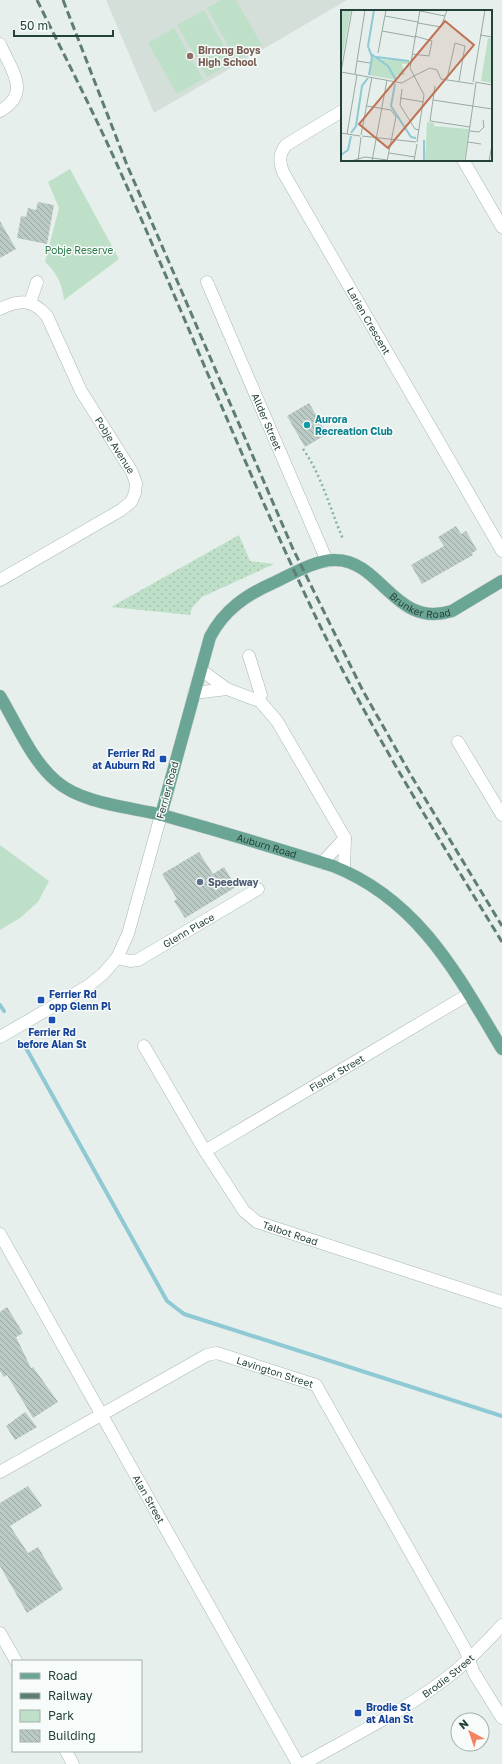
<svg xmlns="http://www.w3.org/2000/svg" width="502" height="1764" font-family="'Golos Text',sans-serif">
	<defs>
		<pattern id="grass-dots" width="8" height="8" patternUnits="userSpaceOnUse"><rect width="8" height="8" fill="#bfe0c8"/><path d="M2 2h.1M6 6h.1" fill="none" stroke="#a4c1ad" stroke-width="1.8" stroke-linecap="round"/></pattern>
		<pattern id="building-back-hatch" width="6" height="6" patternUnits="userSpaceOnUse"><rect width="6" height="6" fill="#bbcac4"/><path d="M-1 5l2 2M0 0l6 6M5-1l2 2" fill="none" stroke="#98a6a0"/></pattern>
	</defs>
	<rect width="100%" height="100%" fill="#e6efeb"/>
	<path fill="#d4dfda" d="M 106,0 L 347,0 L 154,113 Z"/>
	<path fill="url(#grass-dots)" d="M 239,535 L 250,561 L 274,564 L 202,597 L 192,608 L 190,615 L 111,607 Z"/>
	<path fill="#bfe0c8" d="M 221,0 L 236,0 L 262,45 L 236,60 L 207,8 Z
		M 204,10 L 233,62 L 207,77 L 177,25 Z
		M 174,28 L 203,79 L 177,94 L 148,43 Z
		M 70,169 L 119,259 L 64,300 C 62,283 57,273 45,262 L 59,208 L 48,182 Z
		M 0,845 L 49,881 L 38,902 L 20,918 L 0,930 Z"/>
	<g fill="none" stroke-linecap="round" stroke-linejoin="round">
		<path stroke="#8ec9d4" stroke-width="4" d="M 0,1005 L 4,1011
			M 26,1048 L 167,1301 L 184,1314 L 502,1416"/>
	</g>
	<path fill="url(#building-back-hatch)" d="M 38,202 L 54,205 L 47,244 L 17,238 L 21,216 L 26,217 L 28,208 L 36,210 Z
		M 0,221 L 16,249 L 0,258 Z
		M 309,403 L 327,434 L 305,447 L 287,416 Z
		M 456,526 L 461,534 L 466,531 L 477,550 L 472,553 L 473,555 L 422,584 L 411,565 L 444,546 L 438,537 Z
		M 199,852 L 213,874 L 224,867 L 236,887 L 185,918 L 174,901 L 177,899 L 162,874 Z
		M 7,1307 L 23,1333 L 16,1337 L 31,1368 L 33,1367 L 58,1402 L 33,1418 L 7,1375 L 4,1377 L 0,1371 L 0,1312 Z
		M 25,1412 L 37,1427 L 15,1440 L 6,1426 Z
		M 28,1486 L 42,1506 L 10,1526 L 28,1553 L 38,1547 L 63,1589 L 27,1613 L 0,1566 L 0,1503 Z"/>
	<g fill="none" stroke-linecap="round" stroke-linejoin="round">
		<defs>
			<g id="minor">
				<path d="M 0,44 C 11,70 32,93 0,111"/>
				<path id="s1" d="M 342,111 L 286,145 C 279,154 279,161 283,172 L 502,551"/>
				<path d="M 463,160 L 502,227"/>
				<path id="s2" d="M 207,282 L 327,561"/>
				<path d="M 30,303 L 37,282"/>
				<path id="s3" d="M 0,309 C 19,299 32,299 47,316 L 81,391 L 132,472 L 136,483 L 135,493 L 131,502 L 121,510 L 0,580"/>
				<path d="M 201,670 L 227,689 L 256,700 L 261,695 L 249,656"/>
				<path d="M 194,693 L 227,689"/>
				<path d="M 258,699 L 277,721 L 345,838 L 344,870"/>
				<path d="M 458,742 L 502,815"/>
				<path d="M 322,863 L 345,838"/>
				<path id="s4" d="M 117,958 L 130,961 L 138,960 L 258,889"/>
				<path d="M 0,1037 L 88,986 L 103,974 L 117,958 L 128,934 L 161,815"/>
				<path id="s5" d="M 144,1046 L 205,1151 L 244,1211 L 257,1222 L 502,1302"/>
				<path id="s6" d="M 205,1151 L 469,994"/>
				<path id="s7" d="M 0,1234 L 298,1764"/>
				<path id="s8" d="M 0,1472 L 207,1355 L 217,1353 L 316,1385 L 465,1649 L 474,1673 L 502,1718"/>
				<path d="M 0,1633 L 16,1661"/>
				<path d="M 66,1751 L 73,1764"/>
				<path id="s9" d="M 303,1764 C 354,1735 409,1709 454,1672 C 471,1658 487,1642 502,1625"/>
			</g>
			<g id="major">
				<path id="s10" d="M 0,696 C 16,723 32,761 56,781 C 82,804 130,807 162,815 C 219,831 276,848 333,866 C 419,900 457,974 502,1049"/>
				<path id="s11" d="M 161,815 L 210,637 C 224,610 246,595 273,583 C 290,575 317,559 336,560 C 382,561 395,629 452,611 L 502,581"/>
			</g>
		</defs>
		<use href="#minor" stroke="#a8b8b2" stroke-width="13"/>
		<use href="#major" stroke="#c2cac8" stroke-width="13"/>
		<path stroke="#86b3a5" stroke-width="2.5" stroke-dasharray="2 3" stroke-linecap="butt" d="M 303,449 C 322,476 330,509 343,539"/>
		<use href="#minor" stroke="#fff" stroke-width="12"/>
		<use href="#major" stroke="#6aa596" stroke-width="12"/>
		<path stroke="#5f7d75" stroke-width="3" stroke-dasharray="8 4" stroke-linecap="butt" d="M 37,0 C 65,57 94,113 120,171 C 185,316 243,463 311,607 C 366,723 435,832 502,942
			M 63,0 L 127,165 L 293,549 L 363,691 L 412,777 L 502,926"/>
	</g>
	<circle fill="#8d6e63" stroke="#f7fbf9" stroke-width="1.5" cx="190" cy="56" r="4"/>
	<circle fill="#0f9aa8" stroke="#f7fbf9" stroke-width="1.5" cx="307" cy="425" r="4"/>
	<g fill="#1a4fb4" stroke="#f7fbf9" stroke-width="1.5">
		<rect x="159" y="755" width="8" height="8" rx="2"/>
		<rect x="37" y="996" width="8" height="8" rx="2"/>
		<rect x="48" y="1016" width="8" height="8" rx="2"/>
		<rect x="354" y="1709" width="8" height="8" rx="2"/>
	</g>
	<circle fill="#5c6f8a" stroke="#f7fbf9" stroke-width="1.5" cx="200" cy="882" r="4"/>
	<g text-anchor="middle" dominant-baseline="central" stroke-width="3" stroke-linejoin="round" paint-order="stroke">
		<g font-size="10" font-weight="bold" fill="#785e54" stroke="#f7fbf9" text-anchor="start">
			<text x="198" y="50">Birrong Boys<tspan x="198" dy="12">High School</tspan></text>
		</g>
		<g font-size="10" fill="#2d7a4b" stroke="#f7fbf9">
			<text x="79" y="250">Pobje Reserve</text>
		</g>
		<g font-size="10" fill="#24423a" stroke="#f7fbf9">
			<text stroke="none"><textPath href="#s1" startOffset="266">Larien Crescent</textPath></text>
			<text stroke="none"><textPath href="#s2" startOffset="152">Allder Street</textPath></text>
			<text stroke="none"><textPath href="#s3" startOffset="199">Pobje Avenue</textPath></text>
			<text stroke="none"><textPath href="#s11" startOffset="436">Brunker Road</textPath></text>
			<text transform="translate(167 790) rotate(-75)">Ferrier Road</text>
			<text stroke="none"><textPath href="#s10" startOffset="324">Auburn Road</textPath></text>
			<text stroke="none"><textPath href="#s4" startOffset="80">Glenn Place</textPath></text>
			<text stroke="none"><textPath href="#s6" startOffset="153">Fisher Street</textPath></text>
			<text stroke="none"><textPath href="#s5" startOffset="245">Talbot Road</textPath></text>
			<text stroke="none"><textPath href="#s8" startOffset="309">Lavington Street</textPath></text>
			<text stroke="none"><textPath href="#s7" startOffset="304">Alan Street</textPath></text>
			<text stroke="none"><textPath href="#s9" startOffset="170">Brodie Street</textPath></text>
		</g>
		<g font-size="10" font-weight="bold" fill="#0d838f" stroke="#f7fbf9" text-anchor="start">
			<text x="315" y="419">Aurora<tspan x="315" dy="12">Recreation Club</tspan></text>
		</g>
		<g font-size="10" font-weight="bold" fill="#164399" stroke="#f7fbf9" text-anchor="start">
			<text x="155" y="753" text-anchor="end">Ferrier Rd<tspan x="155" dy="12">at Auburn Rd</tspan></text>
			<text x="49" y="994">Ferrier Rd<tspan x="49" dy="12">opp Glenn Pl</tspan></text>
			<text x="52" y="1032" text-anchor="middle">Ferrier Rd<tspan x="52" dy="12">before Alan St</tspan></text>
			<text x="366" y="1707">Brodie St<tspan x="366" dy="12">at Alan St</tspan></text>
		</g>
		<g font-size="10" font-weight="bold" fill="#4e5e75" stroke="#f7fbf9" text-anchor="start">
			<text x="208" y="882">Speedway</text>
		</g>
	</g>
	<g transform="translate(341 10)">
		<rect width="151" height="151" fill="#e6efeb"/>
		<path d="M 0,0 L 10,0 L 0,54 ZM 147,28 L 151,29 L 151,73 L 140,71 ZM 32,46 L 35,49 L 68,51 L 68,54 L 61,54 L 64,65 L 56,65 L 55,70 L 28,65 ZM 86,112 L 93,113 L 93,116 L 128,119 L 123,151 L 84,151 Z" fill="#bfe0c8"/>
		<path fill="none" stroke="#8ec9d4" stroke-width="2" d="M 30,44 L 47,56 L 55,70M 35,47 L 68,51M 28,65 L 31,47 L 27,36 L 33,0M 54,74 L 50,96 L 70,127 L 75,128M 10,123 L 15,116 L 21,76 L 27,68M 0,145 L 7,140 L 10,126M 83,151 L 83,130"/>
		<path fill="none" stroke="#98aaa4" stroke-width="1" d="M 79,1 L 104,6M 44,6 L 77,12M 77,13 L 100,17 L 106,0M 41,21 L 74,27M 139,25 L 151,27M 37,43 L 45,0M 71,44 L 88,46 L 91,31 L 74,26M 16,51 L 29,53M 0,62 L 61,73 L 73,66M 0,62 L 11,0M 14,64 L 24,0M 73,66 L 89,58 L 96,60 L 100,69 L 133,74M 106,69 L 114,33 L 124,36 L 118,71M 132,72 L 144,0M 134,72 L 151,75M 94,76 L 89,111 L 129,117M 61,79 L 59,95 L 74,119 L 78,120M 59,88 L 83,92M 92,90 L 151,99M 26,96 L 50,100 L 55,107 L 46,151M 129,121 L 138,122 L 143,117 L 142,110M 0,123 L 19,126M 6,124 L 16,65M 20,125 L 31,67M 21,126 L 75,132M 76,132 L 83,85 L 69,58 L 79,0M 127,132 L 140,134M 48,143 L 74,147M 10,151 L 24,147 L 46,150M 17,151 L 20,127M 31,151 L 46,70M 73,151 L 76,134M 124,151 L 135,73M 148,151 L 151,135"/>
		<path fill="#c07456" fill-opacity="0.15" stroke="#c07456" stroke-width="2" d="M 104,11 L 133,35 L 47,138 L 18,114 Z"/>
		<rect width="151" height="151" fill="none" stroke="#24423a" stroke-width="2"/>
	</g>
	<rect x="12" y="1660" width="130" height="92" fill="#f7fbf9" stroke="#a3b1ad"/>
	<rect x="20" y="1673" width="20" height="6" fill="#6aa596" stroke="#a3b1ad"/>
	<text x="48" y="1680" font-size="12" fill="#24423a">Road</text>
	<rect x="20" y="1693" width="20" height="6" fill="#5f7d75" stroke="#a3b1ad"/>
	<text x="48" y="1700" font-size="12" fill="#24423a">Railway</text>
	<rect x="20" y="1710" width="20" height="12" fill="#bfe0c8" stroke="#a3b1ad"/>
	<text x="48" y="1720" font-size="12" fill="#24423a">Park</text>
	<rect x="20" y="1730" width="20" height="12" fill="url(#building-back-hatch)" stroke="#a3b1ad"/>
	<text x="48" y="1740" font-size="12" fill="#24423a">Building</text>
	<g transform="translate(470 1732) rotate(320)"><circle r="19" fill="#f7fbf9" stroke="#a3b1ad"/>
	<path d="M0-3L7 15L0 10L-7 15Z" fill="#f4845f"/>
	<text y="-6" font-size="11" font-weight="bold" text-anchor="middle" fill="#24423a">N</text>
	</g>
	<path d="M14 30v6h99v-6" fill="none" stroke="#24423a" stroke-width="2"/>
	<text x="20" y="30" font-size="12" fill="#24423a" stroke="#f7fbf9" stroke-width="3" paint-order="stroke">50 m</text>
</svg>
